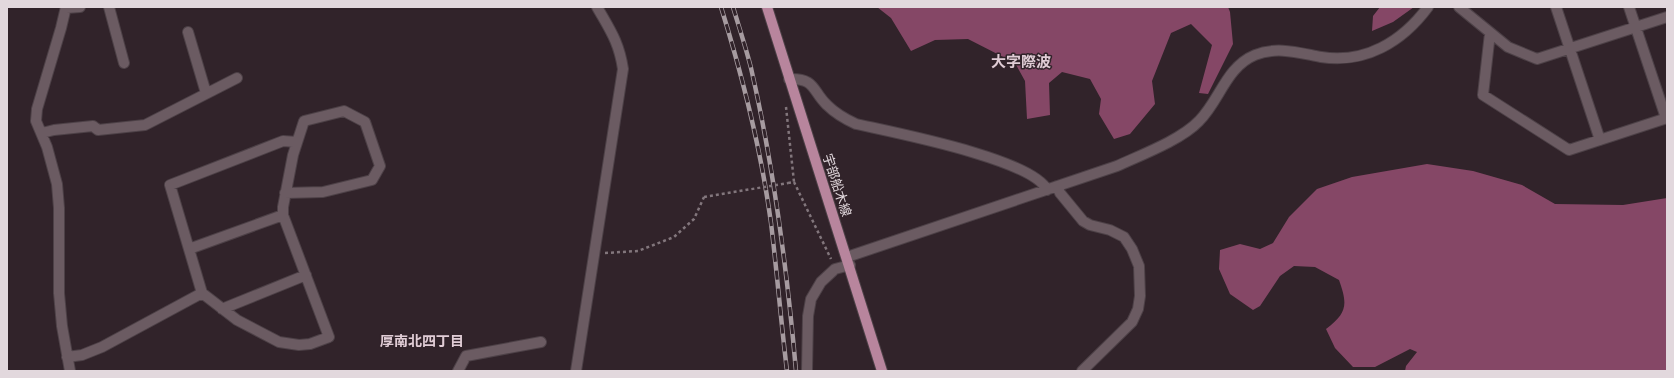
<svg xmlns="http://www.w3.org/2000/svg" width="1674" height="378" font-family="Roboto,'Noto Sans JP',sans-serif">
	<rect width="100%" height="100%" fill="#31232a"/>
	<path fill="#854766" d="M 877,7 L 1228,7 L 1230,12 L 1233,44 L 1208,94 L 1199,93 L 1212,45 L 1191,24 L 1171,33 L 1152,81 L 1155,104 L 1130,134 L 1114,139 L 1099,114 L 1101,99 L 1090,79 L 1062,72 L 1049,83 L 1050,115 L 1027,119 L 1025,81 L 1015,63 L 968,39 L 935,40 L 911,51 L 891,18 Z
		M 1380,7 L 1414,7 L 1393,22 L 1372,31 L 1373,16 Z
		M 1427,164 L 1473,171 L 1522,185 L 1555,204 L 1623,205 L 1667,198 L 1667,371 L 1405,371 L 1406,366 L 1417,352 L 1410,349 L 1375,367 L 1353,367 L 1335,348 L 1326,329 C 1347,313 1348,305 1339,280 L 1315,267 L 1294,266 L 1280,276 L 1260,306 L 1253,310 L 1230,294 L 1219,269 L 1220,250 L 1240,244 L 1260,249 L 1273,243 L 1289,217 L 1317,189 L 1352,177 Z"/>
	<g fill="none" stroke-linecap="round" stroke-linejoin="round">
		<defs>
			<path id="minor" d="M 66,7 L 61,28 L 37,109 L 36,121 L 47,147 L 57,184 L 59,208 L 59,293 L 62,326 L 70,371
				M 109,7 L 124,63
				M 1459,7 L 1508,47 L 1537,59 L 1667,17
				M 1556,7 L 1600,140
				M 1629,7 L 1666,118
				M 66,8 L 80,7
				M 188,32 L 206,93
				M 1490,33 L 1483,95 L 1569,150 L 1667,118
				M 789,79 C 816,78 812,91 827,105 C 836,114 845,119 856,124 C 891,132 1033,159 1047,190
				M 42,133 L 54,130 L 93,126 L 98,130 L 145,125 L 237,78
				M 1057,186 L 1060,193 L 1083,221 L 1090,225 L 1110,230 L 1124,237 L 1132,249 L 1139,266 L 1140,296 L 1138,309 L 1132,322 L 1082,371
				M 285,193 L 323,192 L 372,180 L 380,166 L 365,122 L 344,111 L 304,121 L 293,155 L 283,207 L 283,215 L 329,337 L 310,344 L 299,345 L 279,342 L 237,320 L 202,293 L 170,185 L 283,141 L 297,142
				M 189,249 L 283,215
				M 847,257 L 1117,166 C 1141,155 1181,140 1199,121 C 1220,100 1226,67 1255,55 C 1277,46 1299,53 1321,57 C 1365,64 1402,42 1428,7
				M 222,309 L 306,275
				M 67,357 L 82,355 L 102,347 L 202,293
				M 458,371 L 466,356 L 541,342
				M 576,371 L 623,69 C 619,42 610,30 597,7
				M 807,371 L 808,316 L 811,299 L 821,282 L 835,269 L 850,265"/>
			<path id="major" d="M 767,7 L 882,371"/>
		</defs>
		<use href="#minor" stroke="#4d4147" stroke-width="12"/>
		<use href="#major" stroke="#4d4147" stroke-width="12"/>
		<path stroke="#82767c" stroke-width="2.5" stroke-dasharray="3 3" stroke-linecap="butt" d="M 786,107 L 794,182
			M 788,183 L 794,182 L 831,259
			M 605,253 L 638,251 L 674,237 L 694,219 L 704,197"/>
		<use href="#minor" stroke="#6b5b62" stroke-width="10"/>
		<use href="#major" stroke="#b8859d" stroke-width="10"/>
		<defs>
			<path id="rail" d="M 721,7 C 743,78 761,149 771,223 C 777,272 781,322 787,371
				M 733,7 C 739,27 746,48 751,68 C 774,168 787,269 796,371"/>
		</defs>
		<use href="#rail" stroke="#a69ba0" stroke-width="4.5"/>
		<use href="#rail" stroke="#31232a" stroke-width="3" stroke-dasharray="9" stroke-linecap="butt"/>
		<path stroke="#82767c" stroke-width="2.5" stroke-dasharray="3 3" stroke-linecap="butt" d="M 704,197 L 788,183"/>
	</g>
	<g text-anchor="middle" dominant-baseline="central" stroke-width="3" stroke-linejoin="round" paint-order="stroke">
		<g font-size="13" fill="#e2d8dd" stroke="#31232a">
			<text transform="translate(837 185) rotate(72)">宇部船木線</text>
		</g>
		<g font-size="14" font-weight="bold" fill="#e0ccd5" stroke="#31232a">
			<text x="422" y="341">厚南北四丁目</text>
		</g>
		<g font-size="15" font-weight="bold" fill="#e0ccd5" stroke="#31232a">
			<text x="1021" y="62">大字際波</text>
		</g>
	</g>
	<rect width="1674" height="378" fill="none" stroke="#e2d8dd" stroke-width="16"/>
</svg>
